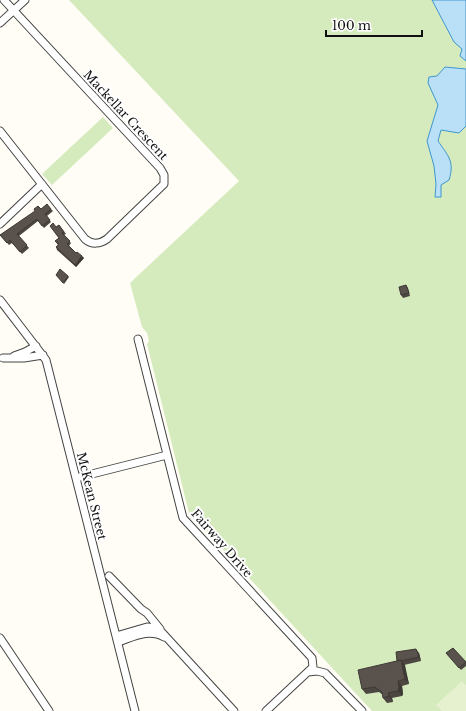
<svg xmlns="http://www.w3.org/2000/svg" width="466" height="711" font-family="'Libre Baskerville',serif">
	<rect width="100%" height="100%" fill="#fffdf5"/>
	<path fill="#d5ebbd" d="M 69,0 L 466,0 L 466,711 L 372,711 L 189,513 L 147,344 L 149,341 L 147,333 L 142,327 L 130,283 L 239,181 Z
		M 103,117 L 113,128 L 52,185 L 42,174 Z"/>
	<path fill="#e6f2cf" d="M 462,681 L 466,685 L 466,711 L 442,711 L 436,705 Z"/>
	<path fill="#b9e0f7" stroke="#3f96cf" d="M 432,0 L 466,0 L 466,61 L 460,56 L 462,49 L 454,42 Z
		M 445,67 L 466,69 L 466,126 L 459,133 L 441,130 L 438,141 C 448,156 455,161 449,180 L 441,185 L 441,197 L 435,197 L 436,184 L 434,166 L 427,141 L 438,105 L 428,83 L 429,77 L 437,76 Z"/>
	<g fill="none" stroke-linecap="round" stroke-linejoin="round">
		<defs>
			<path id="street" d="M 0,23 L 25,0
				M 0,131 L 85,239 C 92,245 100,244 107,239 L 164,184 L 164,175 L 160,168 L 4,0
				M 0,224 L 42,184
				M 0,300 L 46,360 L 135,711
				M 138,339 L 183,518 L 312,658 L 313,667 L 266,711
				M 14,356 L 25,352 L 36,346
				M 3,358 L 24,358 L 43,355
				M 76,478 L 167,455
				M 109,576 L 141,609 L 147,613 L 160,629
				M 116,636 L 147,627 L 158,628 L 234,711
				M 0,638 L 49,711
				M 118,642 C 133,637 149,628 164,637
				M 308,672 L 317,671 L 325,673 L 362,711"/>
		</defs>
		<use href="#street" stroke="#444" stroke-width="9"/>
		<use href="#street" stroke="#fff" stroke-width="7"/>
	</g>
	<path fill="#4d4742" d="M 51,209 L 53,211 L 47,216 L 51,222 L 44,228 L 38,221 L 19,236 L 29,248 L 22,254 L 12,243 L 9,245 L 0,235 Z
		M 59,225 L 66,234 L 64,235 L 71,243 L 69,246 L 76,253 L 84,258 L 76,267 L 57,250 L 56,247 L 58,245 L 55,241 L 59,238 L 56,227 Z
		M 406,285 L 408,288 L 410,296 L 403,298 L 401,295 Z
		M 453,648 L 466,663 L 466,666 L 461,670 L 446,653 Z
		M 419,653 L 421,661 L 404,665 L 409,684 L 402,686 L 403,694 L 402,696 L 392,698 L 393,702 L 387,703 L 383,698 L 383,695 L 379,692 L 366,694 L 362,689 L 397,661 Z"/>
	<path fill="#3f3936" d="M 82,256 L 84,258 L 76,267 L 75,265 Z
		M 68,276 L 69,277 L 64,284 L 63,283 Z
		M 416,649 L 419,653 L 421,661 L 419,657 Z
		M 401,660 L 405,665 L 409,684 L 405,679 Z
		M 398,681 L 402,686 L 403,694 L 402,696 L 398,691 Z
		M 388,693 L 392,698 L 393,702 L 389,696 Z"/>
	<path fill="#5a524d" stroke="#3f3936" d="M 47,204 L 51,209 L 45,214 L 50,220 L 42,226 L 37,219 L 17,234 L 27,245 L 20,252 L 10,240 L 7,243 L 0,235 L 35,211 L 34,209 L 38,206 L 41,209 Z
		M 53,223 L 56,227 L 59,225 L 64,232 L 62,233 L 70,241 L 67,244 L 76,253 L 77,252 L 82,256 L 75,265 L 56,247 L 59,244 L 55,241 L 59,238 L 50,226 Z
		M 60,269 L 68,276 L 63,283 L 56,275 Z
		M 406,285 L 409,293 L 401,295 L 399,287 Z
		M 453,648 L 466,662 L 459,668 L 446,653 Z
		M 416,649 L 419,657 L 401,661 L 401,660 L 397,661 L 396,652 Z
		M 401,660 L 405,679 L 398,681 L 399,688 L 398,691 L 388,693 L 389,696 L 383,698 L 382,692 L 375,687 L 362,689 L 358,670 Z"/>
	<g text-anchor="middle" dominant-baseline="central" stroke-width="4" stroke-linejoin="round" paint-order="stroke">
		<g font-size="12" fill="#111" stroke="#fff">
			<text transform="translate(126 115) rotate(47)">Mackellar Crescent</text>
			<text transform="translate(92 496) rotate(76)">McKean Street</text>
			<text transform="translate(222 543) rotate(49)">Fairway Drive</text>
		</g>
	</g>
	<path d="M326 30v6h96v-6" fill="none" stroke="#111111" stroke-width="2"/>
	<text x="332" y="30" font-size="12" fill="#111111" stroke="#ffffff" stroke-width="3" paint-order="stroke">100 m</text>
</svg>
